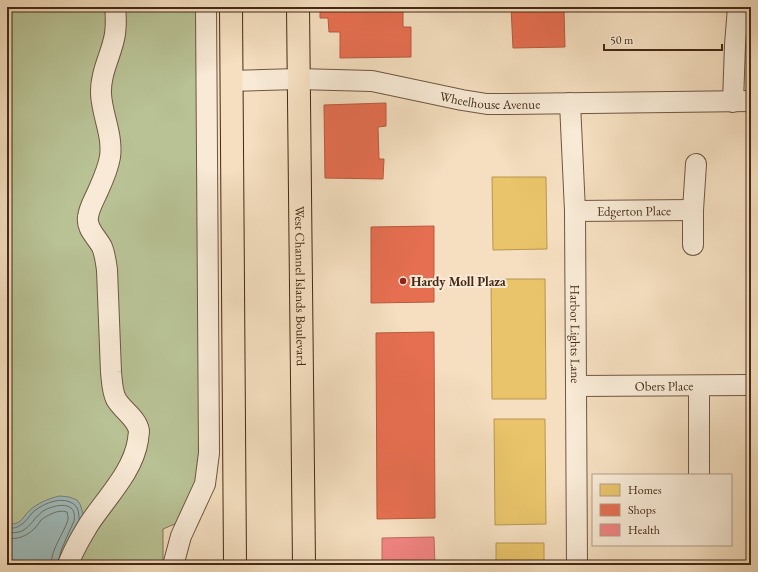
<svg xmlns="http://www.w3.org/2000/svg" width="758" height="572" font-family="'EB Garamond',serif">
	<rect width="100%" height="100%" fill="#f5dfc0"/>
	<filter id="stains"><feTurbulence type="fractalNoise" baseFrequency=".005" numOctaves="4"/><feColorMatrix values="0 0 0 0 .2 0 0 0 0 .09 0 0 0 0 .02 0 0 0 .5 -.17"/></filter>
	<radialGradient id="worn" r=".72"><stop offset=".6" stop-color="#630" stop-opacity="0"/><stop offset="1" stop-color="#630" stop-opacity=".3"/></radialGradient>
	<path fill="#b8c295" stroke="#7e7656" d="M 7,7 L 200,7 L 199,477 L 182,521 L 163,529 L 163,565 L 7,565 Z"/>
	<path fill="#9ebbba" stroke="#7a8178" d="M 60,496 L 69,497 L 77,500 L 80,504 L 84,517 L 66,565 L 7,565 L 7,521 C 10,524 14,525 19,522 C 23,519 25,515 29,511 C 37,503 50,498 60,496 Z"/>
	<path fill="#e9c46a" stroke="#b89651" d="M 492,177 L 546,177 L 547,249 L 493,250 Z
		M 491,279 L 545,279 L 546,399 L 492,399 Z
		M 494,419 L 545,419 L 546,524 L 495,525 Z
		M 496,543 L 544,543 L 544,565 L 496,565 Z"/>
	<path fill="#e76f51" stroke="#b65a3f" d="M 320,7 L 403,7 L 403,27 L 411,27 L 411,57 L 340,58 L 340,32 L 329,32 L 328,18 L 320,18 Z
		M 511,7 L 580,7 L 580,11 L 564,11 L 565,47 L 513,48 Z
		M 386,103 L 386,126 L 378,127 L 379,159 L 384,159 L 383,179 L 325,178 L 324,105 Z
		M 434,226 L 434,302 L 371,303 L 371,227 Z
		M 434,332 L 435,518 L 377,519 L 376,333 Z"/>
	<path fill="#f28482" stroke="#be6962" d="M 434,537 L 435,565 L 382,565 L 382,538 Z"/>
	<g fill="none" stroke-linecap="round" stroke-linejoin="round">
		<path stroke="#717268" stroke-width="1" d="M 7,527 C 11,528 15,529 19,526 C 25,523 28,518 32,513 C 42,504 60,496 72,503 C 78,506 79,512 79,519
			M 7,532 C 13,533 17,533 22,531 C 31,526 35,517 43,511 C 55,504 78,500 74,521 L 62,548 L 57,565
			M 7,538 C 18,540 27,536 35,528 C 37,526 39,523 41,520 C 48,515 58,509 67,512 L 68,517 L 68,520 C 63,535 51,549 51,565"/>
		<defs>
			<g id="minor">
				<path id="s1" d="M 231,81 L 298,79 L 372,81 L 462,100 L 487,104 L 504,104 L 751,101"/>
				<path d="M 733,102 L 735,45 L 738,7"/>
				<path id="s2" d="M 570,103 L 575,211 L 577,565"/>
				<path id="s3" d="M 575,211 L 693,210"/>
				<path d="M 693,245 L 693,210 L 696,164"/>
				<path id="s4" d="M 576,386 L 751,385"/>
				<path d="M 699,386 L 699,475"/>
				<path d="M 68,565 C 73,550 81,537 89,524 C 106,498 133,472 138,440 C 138,437 139,434 139,431 C 137,418 122,410 116,399 C 112,391 112,381 111,372 L 107,270 C 106,263 105,254 102,247 C 97,237 86,229 88,217 C 89,208 94,200 98,191 C 103,180 108,169 110,157 C 113,135 102,115 101,94 C 100,72 112,54 115,34 C 116,26 116,16 115,7"/>
				<path d="M 174,565 L 174,562 L 181,536 L 205,484 L 209,453 L 206,7"/>
			</g>
			<g id="major">
				<path d="M 231,7 L 235,565"/>
				<path id="s5" d="M 298,7 L 304,565"/>
			</g>
		</defs>
		<use href="#minor" stroke="#705640" stroke-width="22"/>
		<use href="#major" stroke="#442916" stroke-width="24"/>
		<use href="#minor" stroke="#f8ead6" stroke-width="20"/>
		<use href="#major" stroke="#f5dfc0" stroke-width="22"/>
	</g>
	<circle fill="#8f2418" stroke="#f8ead6" stroke-width="1.5" cx="403" cy="281" r="4"/>
	<g text-anchor="middle" dominant-baseline="central" stroke-width="4" stroke-linejoin="round" paint-order="stroke">
		<g font-size="13" fill="#442916" stroke="#f8ead6">
			<text stroke="none"><textPath href="#s1" startOffset="261">Wheelhouse Avenue</textPath></text>
			<text stroke="none"><textPath href="#s3" startOffset="59">Edgerton Place</textPath></text>
			<text stroke="none"><textPath href="#s5" startOffset="279">West Channel Islands Boulevard</textPath></text>
			<text stroke="none"><textPath href="#s2" startOffset="231">Harbor Lights Lane</textPath></text>
			<text stroke="none"><textPath href="#s4" startOffset="88">Obers Place</textPath></text>
		</g>
		<g font-size="13" font-weight="bold" fill="#442916" stroke="#f8ead6" text-anchor="start">
			<text x="411" y="281">Hardy Moll Plaza</text>
		</g>
	</g>
	<rect width="758" height="572" fill="none" stroke="#f5dfc0" stroke-width="24"/>
	<rect x="8" y="8" width="742" height="556" fill="none" stroke="#442916" stroke-width="2"/>
	<rect x="12" y="12" width="734" height="548" fill="none" stroke="#442916"/>
	<rect x="592" y="474" width="140" height="72" fill="#f8ead6" stroke="#b09d89"/>
	<rect x="600" y="484" width="20" height="12" fill="#e9c46a" stroke="#b09d89"/>
	<text x="628" y="494" font-size="12" fill="#442916">Homes</text>
	<rect x="600" y="504" width="20" height="12" fill="#e76f51" stroke="#b09d89"/>
	<text x="628" y="514" font-size="12" fill="#442916">Shops</text>
	<rect x="600" y="524" width="20" height="12" fill="#f28482" stroke="#b09d89"/>
	<text x="628" y="534" font-size="12" fill="#442916">Health</text>
	<path d="M604 44v6h118v-6" fill="none" stroke="#442916" stroke-width="2"/>
	<text x="610" y="44" font-size="12" fill="#442916" stroke="#f8ead6" stroke-width="3" paint-order="stroke">50 m</text>
	<rect width="100%" height="100%" filter="url(#stains)"/>
	<rect width="100%" height="100%" fill="url(#worn)"/>
</svg>
